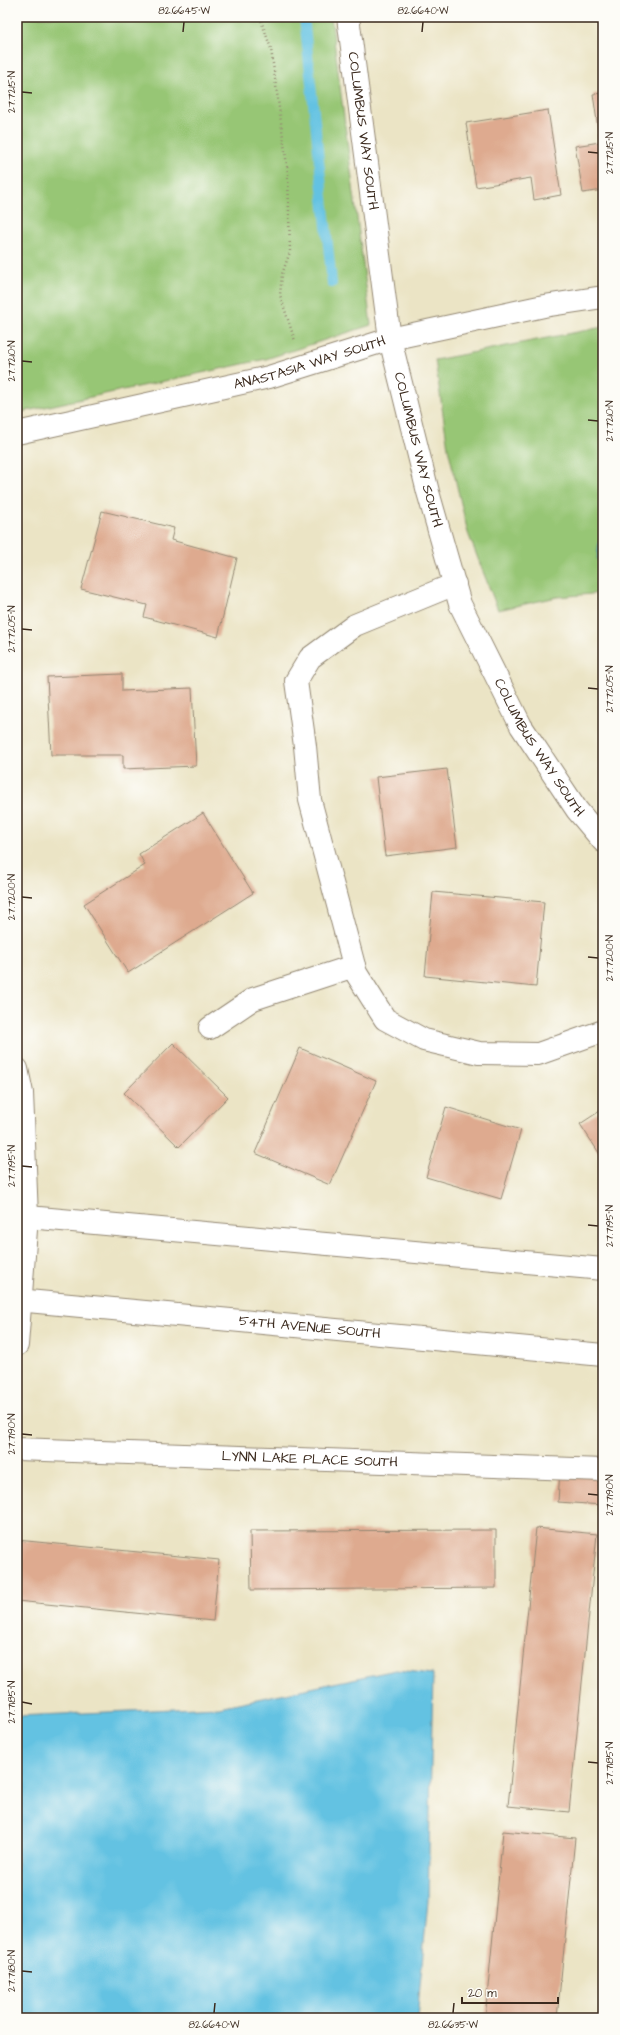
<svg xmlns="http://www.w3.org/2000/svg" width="620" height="2035" font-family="'Architects Daughter',sans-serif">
	<rect width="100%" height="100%" fill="#fdfcf7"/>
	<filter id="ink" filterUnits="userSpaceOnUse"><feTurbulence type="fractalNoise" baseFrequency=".025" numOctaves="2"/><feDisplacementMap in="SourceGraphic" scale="8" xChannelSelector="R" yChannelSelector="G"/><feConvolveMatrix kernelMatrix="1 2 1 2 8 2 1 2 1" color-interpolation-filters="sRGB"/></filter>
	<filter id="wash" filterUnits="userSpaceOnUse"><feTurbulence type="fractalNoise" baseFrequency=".012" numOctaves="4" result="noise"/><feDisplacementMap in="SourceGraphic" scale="16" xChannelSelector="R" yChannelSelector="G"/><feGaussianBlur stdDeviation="0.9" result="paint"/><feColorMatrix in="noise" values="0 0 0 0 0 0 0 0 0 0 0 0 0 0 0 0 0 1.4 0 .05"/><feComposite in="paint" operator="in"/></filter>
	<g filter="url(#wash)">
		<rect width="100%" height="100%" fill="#ebe4c5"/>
		<path fill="#97c675" stroke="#69784a" d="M 17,17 L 331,17 L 371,325 L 266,359 L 17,413 Z
			M 603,327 L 603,593 L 557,597 L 498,610 L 468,533 L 448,448 L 435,360 Z"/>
		<path fill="#64c2e2" stroke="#507680" d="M 603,537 L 603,561 L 597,560 L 599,541 Z
			M 396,1670 L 433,1674 L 428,1901 L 417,2018 L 17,2018 L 17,1716 L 219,1707 Z"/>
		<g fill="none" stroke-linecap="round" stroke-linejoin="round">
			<path stroke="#64c2e2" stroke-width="10" d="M 304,17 L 332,283"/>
		</g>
		<g id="blocks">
			<path fill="#deaa8f" d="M 603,93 L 603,190 L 583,193 L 575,146 L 600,142 L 593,94 Z
				M 548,110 L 561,195 L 534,200 L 531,178 L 476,187 L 466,123 Z
				M 102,511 L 174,528 L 171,540 L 237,558 L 218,637 L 144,617 L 147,605 L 81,589 Z
				M 122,674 L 122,691 L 192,688 L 196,766 L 123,769 L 123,755 L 51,755 L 47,677 Z
				M 447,769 L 457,847 L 385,856 L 376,777 Z
				M 203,813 L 253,893 L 128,973 L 84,904 L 145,865 L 139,854 Z
				M 433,892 L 544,902 L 536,987 L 425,976 Z
				M 173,1043 L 228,1097 L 179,1147 L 124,1093 Z
				M 300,1048 L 376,1081 L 330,1185 L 255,1153 Z
				M 446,1107 L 521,1130 L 501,1199 L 426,1177 Z
				M 603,1109 L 603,1159 L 580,1124 Z
				M 560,1469 L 603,1472 L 603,1505 L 558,1502 Z
				M 536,1528 L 597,1534 L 569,1812 L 508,1806 Z
				M 496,1530 L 496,1588 L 251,1590 L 250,1531 Z
				M 17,1540 L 219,1560 L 213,1621 L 17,1601 Z
				M 503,1831 L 575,1838 L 557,2018 L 485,2018 Z"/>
		</g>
	</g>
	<g filter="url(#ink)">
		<use href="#blocks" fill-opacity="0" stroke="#938772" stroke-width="1"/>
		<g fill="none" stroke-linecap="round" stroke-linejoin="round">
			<defs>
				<g id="minor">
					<path id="s1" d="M 348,17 L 390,339 L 428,492 L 460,604 L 521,726 L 577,810 L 603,841"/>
					<path id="s2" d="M 17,433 L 269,377 L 390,339 L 544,306 L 603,297"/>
					<path d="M 455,584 L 355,625 L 310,658 L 296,681 L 305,746 L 310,800 L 356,973 L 385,1019 L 424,1040 L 479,1053 L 538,1054 L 603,1031"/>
					<path d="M 210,1028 L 253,999 L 354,966"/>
					<path d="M 17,1069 L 22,1093 L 27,1217 L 17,1345"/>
					<path id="s3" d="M 17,1449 L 603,1470"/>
				</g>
				<g id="major">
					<path d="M 17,1216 L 603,1269"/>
					<path id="s4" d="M 17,1300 L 603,1355"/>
				</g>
			</defs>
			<use href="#minor" stroke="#938772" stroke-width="24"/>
			<use href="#major" stroke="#938772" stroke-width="24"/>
			<path stroke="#938772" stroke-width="2.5" stroke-dasharray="1 3" stroke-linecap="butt" d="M 260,17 L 271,49 L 288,173 L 290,252 L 282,274 L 280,295 L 295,341"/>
			<use href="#minor" stroke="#fff" stroke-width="22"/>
			<use href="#major" stroke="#fff" stroke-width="22"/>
		</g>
	</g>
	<path fill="none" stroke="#3b2a1e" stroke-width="1.5" d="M 183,32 L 184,22M 422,32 L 423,22M 22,92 L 32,93M 588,152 L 598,153M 22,361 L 32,362M 588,420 L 598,421M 22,629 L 32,630M 588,688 L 598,689M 22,897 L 32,898M 588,957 L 598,958M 22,1166 L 32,1167M 588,1225 L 598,1226M 22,1434 L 32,1435M 588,1494 L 598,1495M 22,1702 L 32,1704M 588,1762 L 598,1763M 22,1971 L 32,1972M 214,2013 L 215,2003M 453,2013 L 454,2003"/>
	<g text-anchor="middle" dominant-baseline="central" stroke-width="3" stroke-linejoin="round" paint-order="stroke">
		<g font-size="14" fill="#3b2a1e" stroke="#fdfcf7">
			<text stroke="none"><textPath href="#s1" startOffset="115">COLUMBUS WAY SOUTH</textPath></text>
			<text stroke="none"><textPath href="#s2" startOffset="301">ANASTASIA WAY SOUTH</textPath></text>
			<text stroke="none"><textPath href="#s1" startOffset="439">COLUMBUS WAY SOUTH</textPath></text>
			<text stroke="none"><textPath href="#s1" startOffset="763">COLUMBUS WAY SOUTH</textPath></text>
			<text stroke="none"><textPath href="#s4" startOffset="294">54TH AVENUE SOUTH</textPath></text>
			<text stroke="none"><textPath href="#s3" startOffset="293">LYNN LAKE PLACE SOUTH</textPath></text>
		</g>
	</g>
	<rect width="620" height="2035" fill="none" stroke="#fdfcf7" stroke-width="44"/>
	<path d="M462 1997v6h96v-6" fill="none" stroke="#3b2a1e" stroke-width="2"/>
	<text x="468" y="1997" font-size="12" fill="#3b2a1e" stroke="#fdfcf7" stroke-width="3" paint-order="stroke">20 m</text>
	<rect x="22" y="22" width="576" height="1991" fill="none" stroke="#3b2a1e" stroke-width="1.5"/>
	<g font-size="10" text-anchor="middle" fill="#3b2a1e">
		<text x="184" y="14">82.6645°W</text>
		<text x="423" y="14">82.6640°W</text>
		<text transform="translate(11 92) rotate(-90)" y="4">27.7215°N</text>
		<text transform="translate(609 153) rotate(-90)" y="4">27.7215°N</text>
		<text transform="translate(11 361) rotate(-90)" y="4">27.7210°N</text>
		<text transform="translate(609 421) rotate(-90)" y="4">27.7210°N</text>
		<text transform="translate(11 629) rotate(-90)" y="4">27.7205°N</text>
		<text transform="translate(609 689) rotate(-90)" y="4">27.7205°N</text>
		<text transform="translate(11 897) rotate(-90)" y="4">27.7200°N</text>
		<text transform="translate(609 958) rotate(-90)" y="4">27.7200°N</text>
		<text transform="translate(11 1166) rotate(-90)" y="4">27.7195°N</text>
		<text transform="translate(609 1226) rotate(-90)" y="4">27.7195°N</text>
		<text transform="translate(11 1434) rotate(-90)" y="4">27.7190°N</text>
		<text transform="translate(609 1495) rotate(-90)" y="4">27.7190°N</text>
		<text transform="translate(11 1702) rotate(-90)" y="4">27.7185°N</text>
		<text transform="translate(609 1763) rotate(-90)" y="4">27.7185°N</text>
		<text transform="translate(11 1971) rotate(-90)" y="4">27.7180°N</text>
		<text x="214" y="2028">82.6640°W</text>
		<text x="453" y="2028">82.6635°W</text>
	</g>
</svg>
